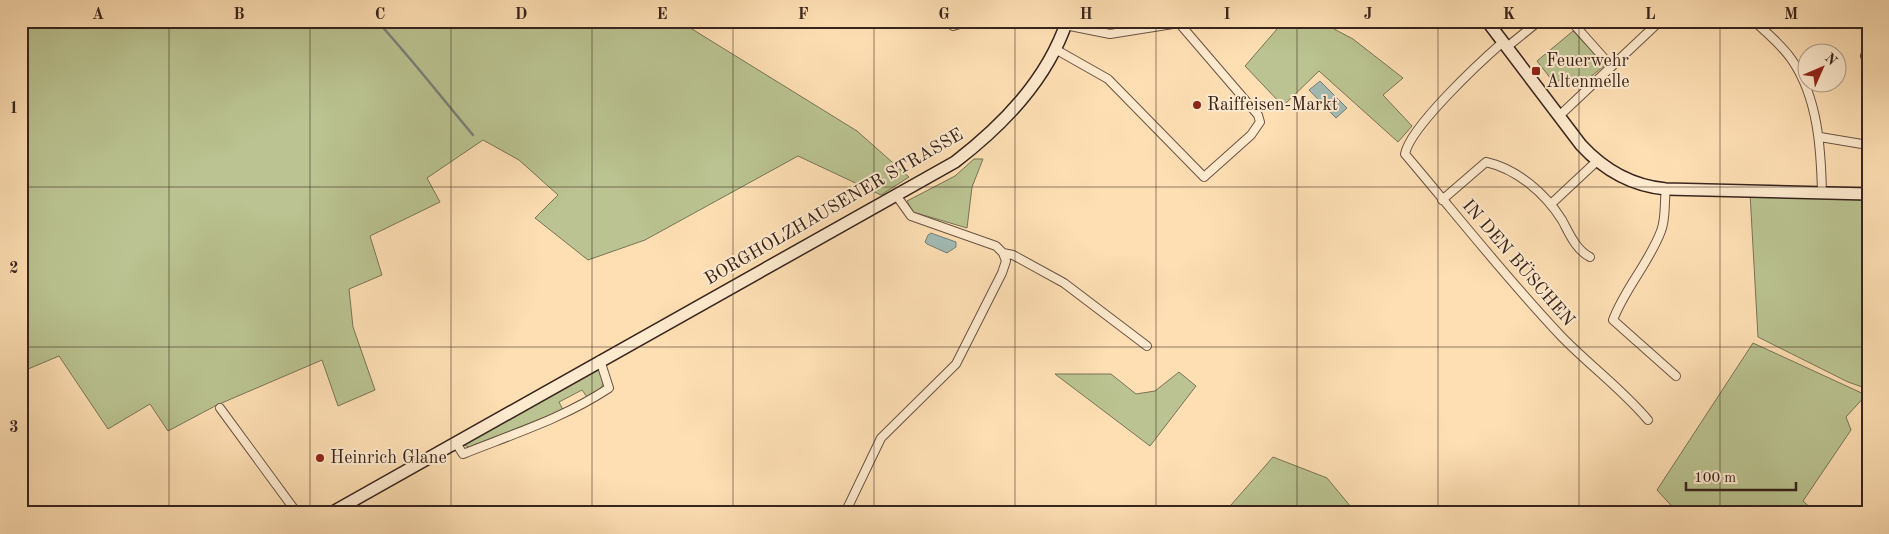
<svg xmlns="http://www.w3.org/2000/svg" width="1889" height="534" font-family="'Old Standard TT',serif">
	<rect width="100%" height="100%" fill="#fedfb4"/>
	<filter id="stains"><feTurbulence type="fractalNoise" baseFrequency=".004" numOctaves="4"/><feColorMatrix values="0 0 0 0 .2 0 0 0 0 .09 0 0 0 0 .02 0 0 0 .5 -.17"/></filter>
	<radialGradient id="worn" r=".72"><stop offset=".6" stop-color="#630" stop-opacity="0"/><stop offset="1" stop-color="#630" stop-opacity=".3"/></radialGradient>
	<path fill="#bac391" stroke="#797456" d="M 21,21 L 679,21 L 857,131 L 909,177 L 881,195 L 798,156 L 645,240 L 588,260 L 535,218 L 558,195 L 519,160 L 483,140 L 427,178 L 440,202 L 370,236 L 382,275 L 349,289 L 353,327 L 375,390 L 338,406 L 322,360 L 217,405 L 168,431 L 150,404 L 108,429 L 59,356 L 21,372 Z
		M 1284,21 L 1319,21 L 1353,39 L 1403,78 L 1383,95 L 1412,126 L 1398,142 L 1319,71 L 1283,106 L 1245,66 Z
		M 1573,31 L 1605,65 L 1577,88 L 1565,75 L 1555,84 L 1537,61 Z
		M 974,159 L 983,159 L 972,187 L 967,228 L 913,212 L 907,201 L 955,176 Z
		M 1750,193 L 1868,199 L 1868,389 L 1848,382 L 1758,337 Z
		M 1753,343 L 1866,395 L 1846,417 L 1851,430 L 1803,501 L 1816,513 L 1678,513 L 1657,490 Z
		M 600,369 L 604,379 L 601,389 L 587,397 L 582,390 L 559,402 L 563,410 L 469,447 L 464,445 L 465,441 Z
		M 1179,372 L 1196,386 L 1150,446 L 1055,374 L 1111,374 L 1136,394 L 1155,391 Z
		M 1273,457 L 1327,478 L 1356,513 L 1224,513 Z"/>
	<path fill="#a2bbb5" stroke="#787f78" d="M 1320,81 L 1347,108 L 1336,118 L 1309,90 Z
		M 931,233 L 956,242 L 956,247 L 947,253 L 927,244 L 925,242 L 928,235 Z"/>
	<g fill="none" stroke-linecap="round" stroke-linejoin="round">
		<path stroke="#787f78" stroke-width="2.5" d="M 377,21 C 411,58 441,97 473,135"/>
		<defs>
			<path id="street" d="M 946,21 L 953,26 L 971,21
				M 1045,21 L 1110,34 L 1179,23 L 1258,115 L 1260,122 L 1251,135 L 1204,177 L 1108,79 L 1055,49
				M 1571,21 L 1611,66
				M 1754,21 C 1767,33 1782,45 1792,60 C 1818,98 1821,149 1822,193
				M 1503,42 C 1480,62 1410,127 1405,154 C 1456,214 1506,278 1561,336 C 1589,365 1622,389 1648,420
				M 1507,47 L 1539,21
				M 1868,48 L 1865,56 L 1868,63
				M 1559,116 L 1660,21
				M 1820,137 L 1868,145
				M 1666,189 C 1664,203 1666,219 1661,231 C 1649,263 1625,288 1613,320 L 1676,376
				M 896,195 L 911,216 L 996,246 L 1003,253 L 1013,255 L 1064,283 L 1147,346
				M 1442,200 L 1486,162 C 1517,169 1545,193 1562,220 C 1569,233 1576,250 1590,257
				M 1551,204 L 1597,161
				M 220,408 L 297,513
				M 456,443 L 463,454 C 513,434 564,418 609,388 L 600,360
				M 845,513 L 881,438 L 956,364 L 1002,273 L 1006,261 L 1003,253"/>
			<path id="secondary" d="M 1487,21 L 1581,145 C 1604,170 1633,186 1666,189 L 1868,194
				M 331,513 L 955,162 C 1003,125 1047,80 1067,21"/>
		</defs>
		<use href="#street" stroke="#6a5342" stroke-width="10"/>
		<use href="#secondary" stroke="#38241c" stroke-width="14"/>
		<use href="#street" stroke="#feeace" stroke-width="8"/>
		<use href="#secondary" stroke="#feeace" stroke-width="11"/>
	</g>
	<path fill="none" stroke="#38241c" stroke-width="1" stroke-opacity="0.55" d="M 169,21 L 169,513M 310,21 L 310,513M 451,21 L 451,513M 592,21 L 592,513M 733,21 L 733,513M 874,21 L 874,513M 1015,21 L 1015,513M 1156,21 L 1156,513M 1297,21 L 1297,513M 1438,21 L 1438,513M 1579,21 L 1579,513M 1720,21 L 1720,513M 21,187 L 1868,187M 21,347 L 1868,347"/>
	<g fill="#8f2418" stroke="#feeace" stroke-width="2">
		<rect x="1531" y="66" width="10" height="10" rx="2.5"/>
		<circle cx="1197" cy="105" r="5"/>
		<circle cx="320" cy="458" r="5"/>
	</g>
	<g text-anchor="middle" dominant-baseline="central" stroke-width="4" stroke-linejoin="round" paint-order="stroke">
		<g font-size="18" fill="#38241c" stroke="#feeace" text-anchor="start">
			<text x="1546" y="61">Feuerwehr<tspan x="1546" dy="21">Altenmelle</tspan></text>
			<text x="1207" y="105">Raiffeisen-Markt</text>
			<text x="330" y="458">Heinrich Glane</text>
		</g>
		<g font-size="18" fill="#38241c" stroke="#feeace">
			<text transform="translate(834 207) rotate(-30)">BORGHOLZHAUSENER STRASSE</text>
			<text transform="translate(1518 263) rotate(49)">IN DEN BÜSCHEN</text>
		</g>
	</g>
	<rect width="1889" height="534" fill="none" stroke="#fedfb4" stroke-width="55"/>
	<g transform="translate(1822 68) rotate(45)"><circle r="24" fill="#feeace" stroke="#af9b87"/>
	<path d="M0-4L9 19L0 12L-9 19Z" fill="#8f2418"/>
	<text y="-8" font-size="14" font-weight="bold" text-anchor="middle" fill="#38241c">N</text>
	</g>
	<path d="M1686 482v8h110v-8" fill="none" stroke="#38241c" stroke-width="2.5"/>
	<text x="1694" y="482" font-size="15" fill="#38241c" stroke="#feeace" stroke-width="4" paint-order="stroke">100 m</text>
	<rect x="28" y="28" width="1834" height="478" fill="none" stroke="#38241c" stroke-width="2"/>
	<g font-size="16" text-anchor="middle" font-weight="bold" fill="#38241c">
		<text x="98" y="19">A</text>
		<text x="239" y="19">B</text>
		<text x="380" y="19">C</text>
		<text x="521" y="19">D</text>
		<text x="662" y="19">E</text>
		<text x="803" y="19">F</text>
		<text x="944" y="19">G</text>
		<text x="1086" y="19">H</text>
		<text x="1227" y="19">I</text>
		<text x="1368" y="19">J</text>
		<text x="1509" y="19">K</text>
		<text x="1650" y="19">L</text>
		<text x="1791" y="19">M</text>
		<text x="14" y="113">1</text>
		<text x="14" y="273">2</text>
		<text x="14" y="432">3</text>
	</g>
	<rect width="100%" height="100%" filter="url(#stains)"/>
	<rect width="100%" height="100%" fill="url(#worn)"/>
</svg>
